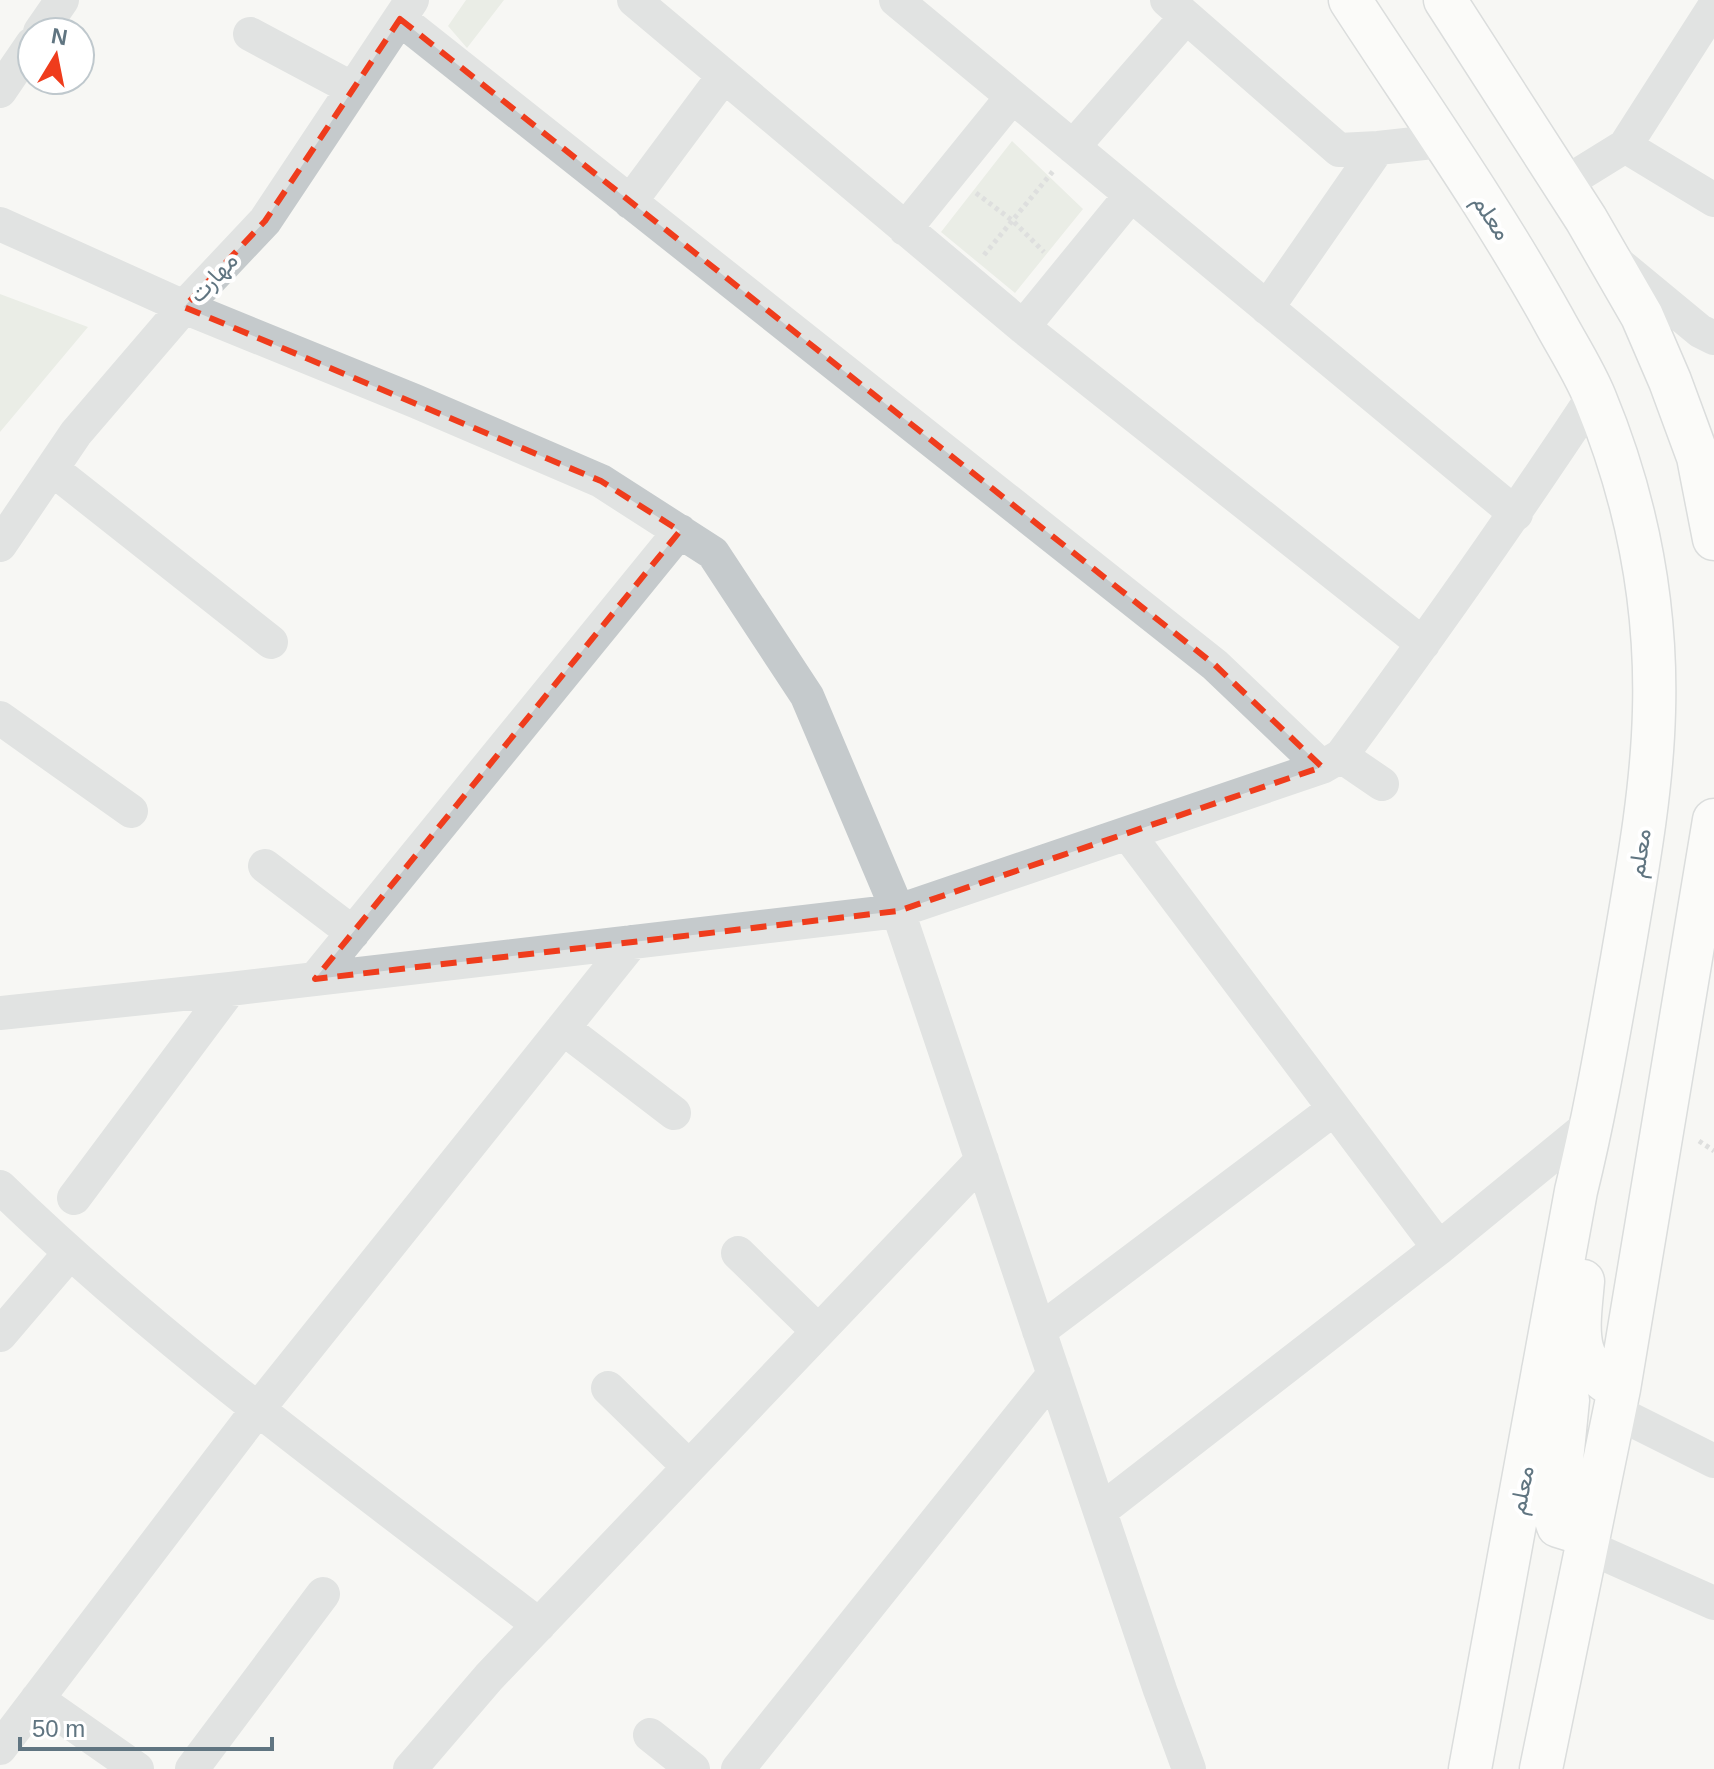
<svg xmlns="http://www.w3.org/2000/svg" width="1714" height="1769" font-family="Helvetica,Vazirmatn,sans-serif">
	<rect width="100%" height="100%" fill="#f7f7f4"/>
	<path fill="#d9e0d5" d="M 466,0 L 504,0 L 467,48 L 448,26 Z
		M 1012,141 L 1083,209 L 1015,293 L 941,232 Z
		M 0,294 L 88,327 L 0,432 Z"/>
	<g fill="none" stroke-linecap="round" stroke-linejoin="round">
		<defs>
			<path id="major" d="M 1350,0 C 1419,106 1492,209 1553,319 C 1567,345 1584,371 1595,398 C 1636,497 1657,604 1654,711 C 1652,794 1636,877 1622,959 C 1608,1037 1595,1114 1576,1191 L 1470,1769
				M 1445,0 L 1586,219 L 1642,316 L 1670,381 L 1698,457 L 1714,539
				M 1583,1281 C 1579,1328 1570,1365 1619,1389
				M 1543,1370 L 1564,1390 L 1568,1400 L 1556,1520 L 1558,1526 L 1587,1535
				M 1541,1769 L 1619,1389 L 1714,820"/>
		</defs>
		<use href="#major" stroke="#b8bdc0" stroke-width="45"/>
		<path stroke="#bec1c3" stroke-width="5" stroke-dasharray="4 4" stroke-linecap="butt" d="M 976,193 L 1013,221 L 1044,252
			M 984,255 L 1054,170
			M 1699,1141 L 1714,1151"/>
		<path stroke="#c5cacc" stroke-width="34" d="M 634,0 L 1023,327 L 1423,644
			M 896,0 L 1516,514
			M 1167,0 L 1339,150 L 1378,148 L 1442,141
			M 400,19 L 1215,665 L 1322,767
			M 40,32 L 62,0
			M 250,34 L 353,89
			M 0,91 L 32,44
			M 1625,146 L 1714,200
			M 1073,147 L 1186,17
			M 1562,185 L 1625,146 L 1714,7
			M 630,202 L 723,77
			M 0,224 L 184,307 L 415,401 L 601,481 L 713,553 L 807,696 L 898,911 L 1160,1690 L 1189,1769
			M 905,229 L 1012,97
			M 1620,265 L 1700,331 L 1714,338
			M 1267,308 L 1378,148
			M 1023,327 L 1130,196
			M 52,469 L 271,642
			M 0,545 L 76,433 L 184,307 L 265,221 L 412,0
			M 0,718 L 131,811
			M 1341,756 L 1382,784
			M 1128,834 L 1439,1248
			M 265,866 L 353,933
			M 315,979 L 680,531
			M 0,1013 L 230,989 L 898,911 L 1322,767 L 1341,756 C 1428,638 1513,518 1594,395
			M 563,1028 L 674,1113
			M 0,1187 C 166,1348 356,1484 539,1625
			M 74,1198 L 230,989
			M 738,1253 L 818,1331
			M 1039,1331 L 1334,1109
			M 0,1335 L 69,1254
			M 608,1388 L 689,1467
			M 1614,1411 L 1714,1461
			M 1100,1511 L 1439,1248 L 1593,1122
			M 1586,1546 L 1714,1603
			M 37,1699 L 137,1769
			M 650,1735 L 693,1769
			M 0,1748 L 258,1409 L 632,942
			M 192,1769 L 323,1594
			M 410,1769 L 489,1677 L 982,1160
			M 738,1769 L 1054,1374"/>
		<use href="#major" stroke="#fff" stroke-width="42"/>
	</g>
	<path d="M0 0H1714V1769H0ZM 400,19 L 1215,665 L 1322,767 L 898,911 L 315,979 L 680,531 L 601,481 L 184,307 L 265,221 Z" fill="#f7f7f4" fill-opacity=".55" fill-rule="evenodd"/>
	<path fill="none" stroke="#ef3c1c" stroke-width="6" stroke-dasharray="16 10" stroke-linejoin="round" d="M 400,19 L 1215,665 L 1322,767 L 898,911 L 315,979 L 680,531 L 601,481 L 184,307 L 265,221 Z"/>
	<g text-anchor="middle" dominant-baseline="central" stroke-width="8" stroke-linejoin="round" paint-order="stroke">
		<g font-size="24" fill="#607581" stroke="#fff">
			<text transform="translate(1492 217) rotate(56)">معلم</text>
			<text transform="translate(213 277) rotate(-47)">مهارت</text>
			<text transform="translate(1639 853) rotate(-82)">معلم</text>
			<text transform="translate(1521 1490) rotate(-79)">معلم</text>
		</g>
	</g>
	<g transform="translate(56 56) rotate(10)"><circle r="38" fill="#ffffff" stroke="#bfc8cd" stroke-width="2"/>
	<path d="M0-6L14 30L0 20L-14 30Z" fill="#ef3c1c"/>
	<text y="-12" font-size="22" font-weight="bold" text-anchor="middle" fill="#607581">N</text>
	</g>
	<path d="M20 1737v12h252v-12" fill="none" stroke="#607581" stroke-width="4"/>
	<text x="32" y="1737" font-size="24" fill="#607581" stroke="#ffffff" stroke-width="6" paint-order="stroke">50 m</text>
</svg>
